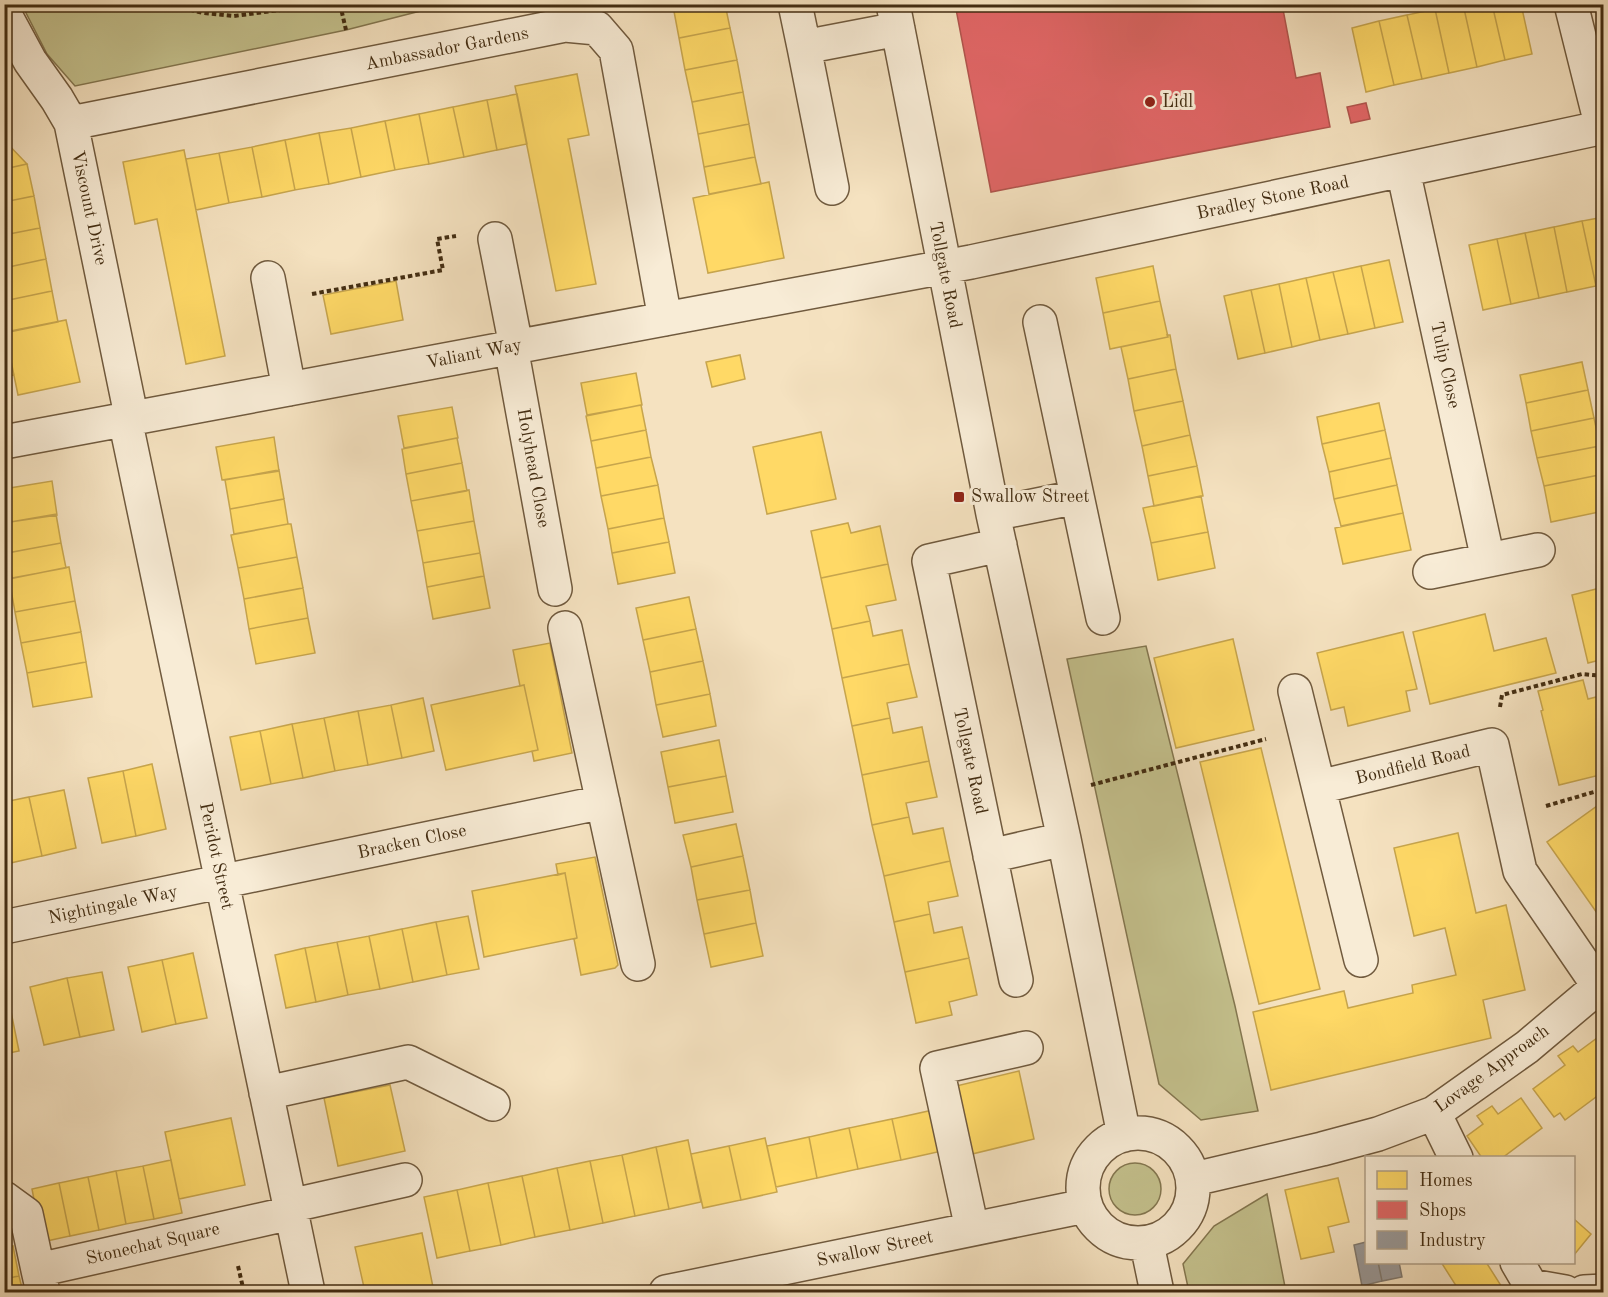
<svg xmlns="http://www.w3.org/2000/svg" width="1608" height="1297" font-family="'Old Standard TT',serif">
	<rect width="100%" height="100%" fill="#f5e2c0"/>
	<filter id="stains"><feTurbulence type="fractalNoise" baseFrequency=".00333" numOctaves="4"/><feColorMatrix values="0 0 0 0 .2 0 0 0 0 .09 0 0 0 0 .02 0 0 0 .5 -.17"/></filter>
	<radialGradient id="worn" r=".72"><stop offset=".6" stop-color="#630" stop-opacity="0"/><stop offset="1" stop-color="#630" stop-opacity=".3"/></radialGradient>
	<path fill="#c4c18d" stroke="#847750" stroke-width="1.5" d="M 22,5 L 444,5 L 346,30 L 75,86 L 47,54 Z
		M 1146,646 L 1235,1006 L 1258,1111 L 1201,1120 L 1159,1084 L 1067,659 Z
		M1109 1189a26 26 0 1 1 52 0a26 26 0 1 1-52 0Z
		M 1267,1194 L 1286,1292 L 1189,1292 L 1183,1264 L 1214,1226 Z"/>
	<path fill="#ffd966" stroke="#c7a54d" stroke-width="1.5" d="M 682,4 L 725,4 L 730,28 L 679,38 L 673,6 Z
		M 1455,4 L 1463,4 L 1477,67 L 1449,73 L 1435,9 Z
		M 1463,4 L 1492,4 L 1505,60 L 1477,67 Z
		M 1492,4 L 1521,4 L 1532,54 L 1505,60 Z
		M 1435,9 L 1449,73 L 1422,79 L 1407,15 Z
		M 1407,15 L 1422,79 L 1394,85 L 1379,21 Z
		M 1379,21 L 1394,85 L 1366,92 L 1352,28 Z
		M 730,28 L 737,60 L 685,70 L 679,38 Z
		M 737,60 L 743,92 L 692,102 L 685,70 Z
		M 577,74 L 589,135 L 568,139 L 596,284 L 556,291 L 515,86 Z
		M 743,92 L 749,124 L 698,134 L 692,102 Z
		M 517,94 L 527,144 L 497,150 L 487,100 Z
		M 487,100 L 497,150 L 464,157 L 453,107 Z
		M 453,107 L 464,157 L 429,164 L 419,114 Z
		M 419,114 L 429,164 L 395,170 L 385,121 Z
		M 385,121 L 395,170 L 361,177 L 351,128 Z
		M 749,124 L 755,157 L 704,167 L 698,134 Z
		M 351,128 L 361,177 L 329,184 L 319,133 Z
		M 319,133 L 329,184 L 295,190 L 285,140 Z
		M 4,140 L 27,164 L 4,169 Z
		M 285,140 L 295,190 L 262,197 L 252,147 Z
		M 252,147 L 262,197 L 229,203 L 219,153 Z
		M 184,150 L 225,356 L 186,364 L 157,219 L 135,224 L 123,162 Z
		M 219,153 L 229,203 L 196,210 L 186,159 Z
		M 755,157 L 761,184 L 709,194 L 704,167 Z
		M 27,164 L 34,196 L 4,202 L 4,169 Z
		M 769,182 L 784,258 L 708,273 L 693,198 Z
		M 34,196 L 40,228 L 4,235 L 4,202 Z
		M 1604,217 L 1604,285 L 1596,286 L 1582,221 Z
		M 1582,221 L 1596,286 L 1567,292 L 1554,227 Z
		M 1554,227 L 1567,292 L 1539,298 L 1525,233 Z
		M 40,228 L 46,259 L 4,268 L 4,235 Z
		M 1525,233 L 1539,298 L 1511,304 L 1497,239 Z
		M 1497,239 L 1511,304 L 1483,310 L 1469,245 Z
		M 46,259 L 52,291 L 4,301 L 4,268 Z
		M 1389,260 L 1403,322 L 1375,328 L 1361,266 Z
		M 1153,266 L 1160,301 L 1103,313 L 1096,278 Z
		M 1361,266 L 1375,328 L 1348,334 L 1333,272 Z
		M 1333,272 L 1348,334 L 1320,340 L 1306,278 Z
		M 1306,278 L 1320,340 L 1292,347 L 1279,284 Z
		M 396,281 L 403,320 L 331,334 L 323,295 Z
		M 1279,284 L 1292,347 L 1265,353 L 1251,290 Z
		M 1251,290 L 1265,353 L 1238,359 L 1224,296 Z
		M 52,291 L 58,322 L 9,332 L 4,301 Z
		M 1160,301 L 1168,337 L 1110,349 L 1103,313 Z
		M 66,320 L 80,382 L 18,395 L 5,332 Z
		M 1167,335 L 1170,335 L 1176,369 L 1128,379 L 1121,347 L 1168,337 Z
		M 4,337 L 14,375 L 4,377 Z
		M 740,355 L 745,379 L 712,387 L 706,362 Z
		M 1582,362 L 1588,390 L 1526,403 L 1520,375 Z
		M 1176,369 L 1183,401 L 1134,411 L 1128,379 Z
		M 636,373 L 642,405 L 587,415 L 581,383 Z
		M 1588,390 L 1594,418 L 1531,431 L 1526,403 Z
		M 1183,401 L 1190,435 L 1142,446 L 1134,411 Z
		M 1379,403 L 1385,430 L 1322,444 L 1317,417 Z
		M 641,405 L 646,430 L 591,441 L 586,416 Z
		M 452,407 L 458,438 L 404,448 L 398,416 Z
		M 1594,418 L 1600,446 L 1537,458 L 1531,431 Z
		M 646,430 L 651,457 L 596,468 L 591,441 Z
		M 1385,430 L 1391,458 L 1329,472 L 1322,444 Z
		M 821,432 L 836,499 L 767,514 L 753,447 Z
		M 1190,435 L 1197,466 L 1148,476 L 1142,446 Z
		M 274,437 L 279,471 L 222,480 L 216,447 Z
		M 457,438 L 462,463 L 406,474 L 402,449 Z
		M 1600,446 L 1604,474 L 1544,486 L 1537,458 Z
		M 651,457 L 658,485 L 601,496 L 596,468 Z
		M 1391,458 L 1397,485 L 1334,499 L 1329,472 Z
		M 462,463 L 467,491 L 411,501 L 406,474 Z
		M 1197,466 L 1203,496 L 1154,506 L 1148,476 Z
		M 279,470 L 284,499 L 230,509 L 225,480 Z
		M 1604,474 L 1604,511 L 1551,522 L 1544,486 Z
		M 52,481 L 57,515 L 4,523 L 4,489 Z
		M 658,485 L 664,518 L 608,529 L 601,496 Z
		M 1397,485 L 1403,513 L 1341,526 L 1334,499 Z
		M 469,490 L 474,521 L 417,531 L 411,501 Z
		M 1201,496 L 1208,532 L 1151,543 L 1143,508 Z
		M 284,499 L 288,524 L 234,534 L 230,509 Z
		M 1403,513 L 1411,550 L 1343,564 L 1335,528 Z
		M 56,514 L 61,543 L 7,553 L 4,523 Z
		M 664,518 L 669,542 L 612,553 L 608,529 Z
		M 474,521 L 480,553 L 423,563 L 417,531 Z
		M 848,523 L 851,533 L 880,526 L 888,564 L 821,578 L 811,531 Z
		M 288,524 L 291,524 L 297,557 L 238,568 L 231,535 Z
		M 1208,532 L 1215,568 L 1158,580 L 1151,543 Z
		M 669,542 L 675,573 L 618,584 L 612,553 Z
		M 61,543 L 66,568 L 12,578 L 7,553 Z
		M 480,553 L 484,576 L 427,587 L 423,563 Z
		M 297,557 L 303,588 L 244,599 L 238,568 Z
		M 888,564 L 896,600 L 866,606 L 870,621 L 832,629 L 821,578 Z
		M 69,567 L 75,601 L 15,612 L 9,579 Z
		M 484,576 L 490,608 L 433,619 L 427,587 Z
		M 1604,587 L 1604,659 L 1588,663 L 1572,595 Z
		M 303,588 L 308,618 L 249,629 L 244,599 Z
		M 689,597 L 696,629 L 643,640 L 636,608 Z
		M 75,601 L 81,632 L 21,643 L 15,612 Z
		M 1485,614 L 1494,651 L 1546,638 L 1556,673 L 1430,704 L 1413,632 Z
		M 308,618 L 315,653 L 256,664 L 249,629 Z
		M 870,621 L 873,636 L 902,630 L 909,664 L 842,678 L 832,629 Z
		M 696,629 L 703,661 L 650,672 L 643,640 Z
		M 81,632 L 86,662 L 27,673 L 21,643 Z
		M 1403,632 L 1417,689 L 1406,691 L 1410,711 L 1348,726 L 1344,707 L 1331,710 L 1317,653 Z
		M 1233,639 L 1254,730 L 1176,748 L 1154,658 Z
		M 550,643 L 572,753 L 534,761 L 532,751 L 538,750 L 524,685 L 520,686 L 513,650 Z
		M 703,661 L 710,694 L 656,705 L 650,672 Z
		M 86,662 L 92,697 L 33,707 L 27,673 Z
		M 909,664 L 917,697 L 887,703 L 890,718 L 852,726 L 842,678 Z
		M 1583,680 L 1588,699 L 1604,695 L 1604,774 L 1559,785 L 1541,711 L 1543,710 L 1538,691 Z
		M 524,685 L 538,750 L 446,770 L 431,705 Z
		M 710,694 L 716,726 L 663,737 L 656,705 Z
		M 423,698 L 434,751 L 402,758 L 391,705 Z
		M 391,705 L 402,758 L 368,765 L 358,711 Z
		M 358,711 L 368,765 L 335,771 L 324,718 Z
		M 324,718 L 335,771 L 303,778 L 292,724 Z
		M 890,718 L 893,733 L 922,727 L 929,761 L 862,775 L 852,726 Z
		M 292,724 L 303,778 L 271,784 L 260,731 Z
		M 260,731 L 271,784 L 241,790 L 230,737 Z
		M 719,740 L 726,776 L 668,787 L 661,752 Z
		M 1261,748 L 1320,989 L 1259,1004 L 1200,762 Z
		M 929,761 L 937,797 L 906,803 L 909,817 L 872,825 L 862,775 Z
		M 152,764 L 166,829 L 136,836 L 123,771 Z
		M 123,771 L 136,836 L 102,843 L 88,778 Z
		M 726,776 L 733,812 L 675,823 L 668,787 Z
		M 64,790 L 76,848 L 42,856 L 29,797 Z
		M 29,797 L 42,856 L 6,864 L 4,802 Z
		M 1604,801 L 1604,909 L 1597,913 L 1547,842 Z
		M 909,817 L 913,834 L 943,828 L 950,861 L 884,876 L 872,825 Z
		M 736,824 L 743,856 L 691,867 L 683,835 Z
		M 1458,833 L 1476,913 L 1506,905 L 1525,990 L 1483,1000 L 1491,1038 L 1271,1090 L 1253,1012 L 1344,991 L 1348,1008 L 1413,993 L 1412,985 L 1456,975 L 1445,928 L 1414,936 L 1394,848 Z
		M 743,856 L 750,890 L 697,900 L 691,867 Z
		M 595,857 L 618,965 L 615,968 L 581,975 L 574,939 L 577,938 L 565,873 L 558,875 L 556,864 Z
		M 950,861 L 958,896 L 928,902 L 930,914 L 894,922 L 884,876 Z
		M 565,873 L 577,938 L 484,957 L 472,891 Z
		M 750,890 L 756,923 L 704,934 L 697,900 Z
		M 930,914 L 934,933 L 962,927 L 969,958 L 905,972 L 894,922 Z
		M 468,916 L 479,969 L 447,975 L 436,922 Z
		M 436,922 L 447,975 L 413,982 L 402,929 Z
		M 756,923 L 763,956 L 711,967 L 704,934 Z
		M 402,929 L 413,982 L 380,989 L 369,936 Z
		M 369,936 L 380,989 L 348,995 L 337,942 Z
		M 337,942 L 348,995 L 316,1002 L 305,948 Z
		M 305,948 L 316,1002 L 286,1008 L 275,955 Z
		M 193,953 L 207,1018 L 176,1024 L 162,960 Z
		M 969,958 L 977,995 L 949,1002 L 952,1015 L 916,1023 L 905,972 Z
		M 162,960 L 176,1024 L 142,1032 L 128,967 Z
		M 102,972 L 114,1030 L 80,1037 L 67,978 Z
		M 67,978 L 80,1037 L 44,1045 L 30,987 Z
		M 7,992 L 19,1051 L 4,1054 L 4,993 Z
		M 1597,1038 L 1604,1047 L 1604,1082 L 1601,1084 L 1604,1091 L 1565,1120 L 1560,1113 L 1554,1117 L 1533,1089 L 1565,1065 L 1558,1056 L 1573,1046 L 1578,1052 Z
		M 1019,1071 L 1034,1139 L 968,1155 L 952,1087 Z
		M 390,1085 L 405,1151 L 338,1166 L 324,1098 Z
		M 1521,1098 L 1542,1128 L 1502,1158 L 1482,1158 L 1467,1136 L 1483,1124 L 1477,1116 L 1492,1106 L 1498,1114 Z
		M 933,1110 L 942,1151 L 901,1160 L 892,1119 Z
		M 231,1118 L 245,1185 L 179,1199 L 165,1132 Z
		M 892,1119 L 901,1160 L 858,1169 L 849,1128 Z
		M 849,1128 L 858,1169 L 817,1178 L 809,1137 Z
		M 809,1137 L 817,1178 L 776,1187 L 767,1146 Z
		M 765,1138 L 777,1192 L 741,1200 L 729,1146 Z
		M 688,1140 L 701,1202 L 669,1209 L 656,1147 Z
		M 729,1146 L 741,1200 L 703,1208 L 691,1154 Z
		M 656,1147 L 669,1209 L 635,1216 L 622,1155 Z
		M 622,1155 L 635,1216 L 603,1223 L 590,1161 Z
		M 171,1160 L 182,1213 L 154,1219 L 143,1166 Z
		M 590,1161 L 603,1223 L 570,1230 L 557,1168 Z
		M 143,1166 L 154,1219 L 126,1224 L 116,1171 Z
		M 557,1168 L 570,1230 L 535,1237 L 522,1176 Z
		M 116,1171 L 126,1224 L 99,1230 L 88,1177 Z
		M 522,1176 L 535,1237 L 501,1245 L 488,1183 Z
		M 88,1177 L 99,1230 L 70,1236 L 59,1183 Z
		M 1338,1178 L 1349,1222 L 1328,1227 L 1334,1252 L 1301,1259 L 1285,1190 Z
		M 59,1183 L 70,1236 L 42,1242 L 32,1189 Z
		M 488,1183 L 501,1245 L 470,1251 L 457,1190 Z
		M 457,1190 L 470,1251 L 437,1258 L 424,1197 Z
		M 1574,1219 L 1591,1234 L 1574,1255 Z
		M 422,1233 L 434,1292 L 365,1292 L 355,1247 Z
		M 13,1246 L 19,1276 L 4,1279 L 4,1248 Z
		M 1441,1262 L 1486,1262 L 1505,1292 L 1460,1292 Z
		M 19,1276 L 23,1292 L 4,1292 L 4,1279 Z"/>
	<path fill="#e06666" stroke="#b1554d" stroke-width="1.5" d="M 955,4 L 1282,4 L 1296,78 L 1320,73 L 1330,127 L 991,192 Z
		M 1366,103 L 1370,119 L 1351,123 L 1347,107 Z"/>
	<path fill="#999" stroke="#7f7970" stroke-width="1.5" d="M 1366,1242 L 1366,1262 L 1378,1262 L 1382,1281 L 1362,1286 L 1354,1245 Z
		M 1378,1262 L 1399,1262 L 1402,1277 L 1382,1281 Z"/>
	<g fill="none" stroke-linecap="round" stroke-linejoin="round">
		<defs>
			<path id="minor" d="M 795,4 L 804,47 L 898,29
				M 893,4 L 993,514 L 1064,839 L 1124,1135
				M 1571,4 L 1602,128
				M 4,13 L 30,61 L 57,99 L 71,123 L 132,420
				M 804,47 L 832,188
				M 71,123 L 565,25 L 597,28 L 616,50 L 665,319
				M 1403,170 L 1488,560
				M 495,239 L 516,346
				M 268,278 L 289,389
				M 1040,322 L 1103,618
				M 511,347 L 555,589
				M 125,419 L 308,1292
				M 4,442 L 971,262 L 1604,127
				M 993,514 L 1077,497
				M 1000,545 L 929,561 L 1016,980
				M 1430,572 L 1538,550
				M 565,628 L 638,964
				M 1295,691 L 1361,960
				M 1319,787 L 1492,745 L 1520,871 L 1598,985
				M 990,856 L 1064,839
				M 4,927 L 603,802
				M 266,1093 L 408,1062 L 493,1104
				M 1434,1113 L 1456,1158
				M1083 1188a55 55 0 1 1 110 0a55 55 0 1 1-110 0Z
				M 1194,1179 L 1322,1149 L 1378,1134 L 1434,1113 L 1527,1047 L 1604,982
				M 4,1198 L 26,1214 L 38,1270
				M 289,1206 L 405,1180
				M 972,1229 L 937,1068 L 1026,1048
				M 1147,1244 L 1157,1292
				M 1517,1262 L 1531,1286 L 1565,1292
				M 43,1292 L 38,1270 L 291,1213
				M 666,1292 L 1085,1206
				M 1584,1292 L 1604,1291"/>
		</defs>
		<use href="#minor" stroke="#705a3e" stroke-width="36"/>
		<path stroke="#432d12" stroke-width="4" stroke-dasharray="4.5 3" stroke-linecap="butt" d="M 168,4 L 203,13 L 234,16 L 326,4
			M 340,4 L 346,30
			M 312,294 L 443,270 L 437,239 L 456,236
			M 1500,707 L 1502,695 L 1582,674 L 1604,676
			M 1091,785 L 1266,739
			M 1546,806 L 1604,789
			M 238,1266 L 244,1292"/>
		<use href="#minor" stroke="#f8ecd6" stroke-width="33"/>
	</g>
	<g fill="#8f2418" stroke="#f8ecd6" stroke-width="2">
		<circle cx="1150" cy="102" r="6"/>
		<rect x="953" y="491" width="12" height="12" rx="3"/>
	</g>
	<g text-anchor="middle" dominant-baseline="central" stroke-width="6" stroke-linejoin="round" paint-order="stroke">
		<g font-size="18" fill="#432d12" stroke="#f8ecd6">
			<text transform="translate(447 49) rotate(-11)">Ambassador Gardens</text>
			<text transform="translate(1273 198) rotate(-12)">Bradley Stone Road</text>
			<text transform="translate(89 208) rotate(78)">Viscount Drive</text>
			<text transform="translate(945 275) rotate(79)">Tollgate Road</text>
			<text transform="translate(474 354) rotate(-11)">Valiant Way</text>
			<text transform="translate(1445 365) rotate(78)">Tulip Close</text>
			<text transform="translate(533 468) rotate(80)">Holyhead Close</text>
			<text transform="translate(970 761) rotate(78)">Tollgate Road</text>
			<text transform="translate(1413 765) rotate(-14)">Bondfield Road</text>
			<text transform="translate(412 842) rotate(-12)">Bracken Close</text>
			<text transform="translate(216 856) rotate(78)">Peridot Street</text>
			<text transform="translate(113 905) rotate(-12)">Nightingale Way</text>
			<text transform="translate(1492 1069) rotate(-36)">Lovage Approach</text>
			<text transform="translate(153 1244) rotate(-13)">Stonechat Square</text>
			<text transform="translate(875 1249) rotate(-12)">Swallow Street</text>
		</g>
		<g font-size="18" fill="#432d12" stroke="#f8ecd6" text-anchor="start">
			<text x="1162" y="102">Lidl</text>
			<text x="971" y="497">Swallow Street</text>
		</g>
	</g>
	<rect width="1608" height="1297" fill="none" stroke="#f5e2c0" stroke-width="24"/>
	<rect x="6" y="6" width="1596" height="1285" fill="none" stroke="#432d12" stroke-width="3"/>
	<rect x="12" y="12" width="1584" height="1273" fill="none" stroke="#432d12" stroke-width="1.5"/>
	<rect x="1365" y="1156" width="210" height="108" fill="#f8ecd6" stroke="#b0a088" stroke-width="1.5"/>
	<rect x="1377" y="1171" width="30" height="18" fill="#ffd966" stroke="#b0a088" stroke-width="1.5"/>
	<text x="1419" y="1186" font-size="18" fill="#432d12">Homes</text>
	<rect x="1377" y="1201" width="30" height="18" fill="#e06666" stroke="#b0a088" stroke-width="1.5"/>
	<text x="1419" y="1216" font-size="18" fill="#432d12">Shops</text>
	<rect x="1377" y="1231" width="30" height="18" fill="#999999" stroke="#b0a088" stroke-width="1.5"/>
	<text x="1419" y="1246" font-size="18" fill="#432d12">Industry</text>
	<rect width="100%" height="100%" filter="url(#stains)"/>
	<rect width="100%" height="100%" fill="url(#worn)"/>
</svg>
